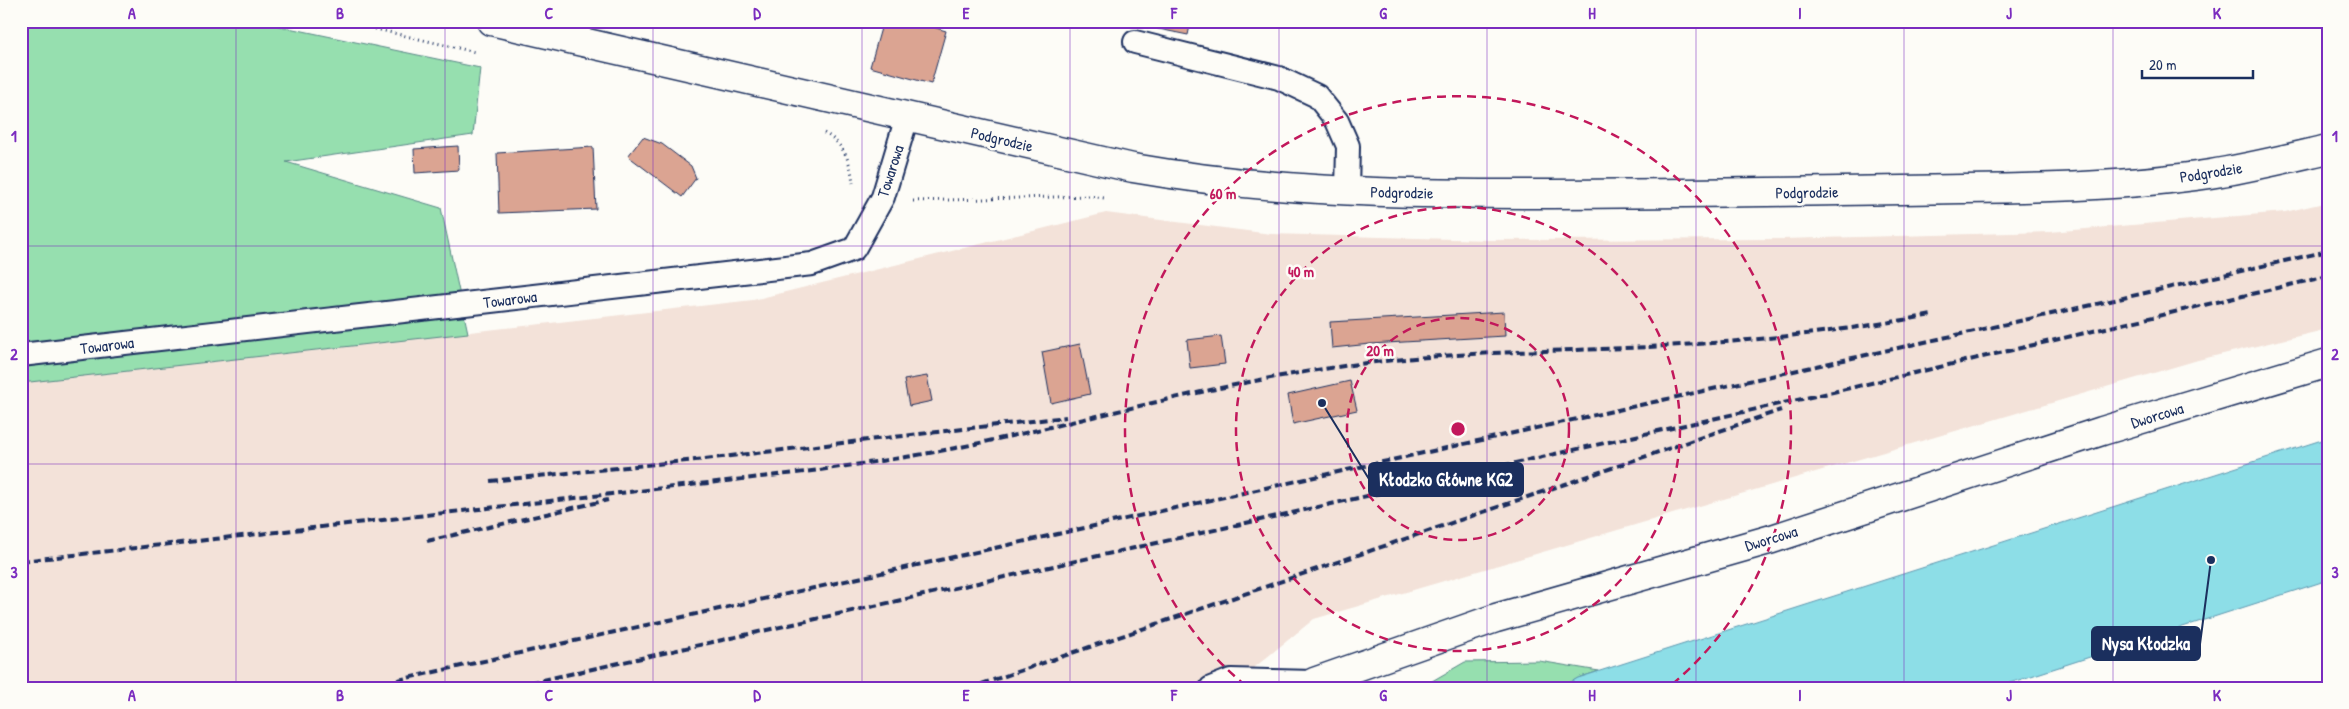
<svg xmlns="http://www.w3.org/2000/svg" width="2349" height="709" font-family="'Patrick Hand',sans-serif">
	<rect width="100%" height="100%" fill="#fdfcf7"/>
	<filter id="ink" filterUnits="userSpaceOnUse"><feTurbulence type="fractalNoise" baseFrequency=".02" numOctaves="2"/><feDisplacementMap in="SourceGraphic" scale="10" xChannelSelector="R" yChannelSelector="G"/><feConvolveMatrix kernelMatrix="1 2 1 2 8 2 1 2 1" color-interpolation-filters="sRGB"/></filter>
	<g filter="url(#ink)">
		<path fill="#f3e2d9" d="M 2328,202 L 2328,329 L 2198,360 L 1314,619 L 1229,688 L 21,688 L 21,383 L 753,300 L 1106,213 L 1271,234 L 1490,240 L 1782,239 L 2050,232 L 2285,212 Z"/>
		<path fill="#96dfaf" stroke="#588786" d="M 21,21 L 255,21 L 480,68 L 473,135 L 286,162 L 441,208 L 468,333 L 21,383 Z
			M 1539,661 L 1599,671 L 1578,678 L 1560,688 L 1420,688 L 1465,662 Z"/>
		<path fill="#8ddee7" stroke="#5f98b0" d="M 2328,438 L 2328,580 L 1994,688 L 1560,688 L 1578,678 Z"/>
		<path fill="#dba492" stroke="#1b2f5e" d="M 883,21 L 913,21 L 946,31 L 931,84 L 870,67 Z
			M 1156,21 L 1191,21 L 1188,35 L 1154,28 Z
			M 643,137 L 662,144 L 691,166 L 696,178 L 682,197 L 628,156 Z
			M 458,146 L 459,170 L 415,173 L 414,149 Z
			M 593,147 L 596,209 L 499,213 L 497,153 Z
			M 1504,312 L 1505,336 L 1370,344 L 1332,348 L 1330,322 Z
			M 1221,336 L 1225,364 L 1190,368 L 1187,340 Z
			M 1080,344 L 1090,394 L 1051,403 L 1042,352 Z
			M 927,376 L 932,401 L 909,406 L 904,380 Z
			M 1350,381 L 1357,410 L 1293,424 L 1288,395 Z"/>
		<g fill="none" stroke-linecap="round" stroke-linejoin="round">
			<defs>
				<path id="lane" d="M 1135,42 L 1279,78 L 1317,96 L 1337,121 L 1348,146 L 1347,191
					M 21,355 L 812,264 L 854,249 L 883,197 L 907,117
					M 1211,688 L 1231,680 L 1314,682"/>
				<path id="street" d="M 1309,688 L 1314,682 L 1496,618 L 1772,539 L 2102,431 L 2328,363"/>
				<path id="secondary" d="M 491,21 L 1133,168 C 1315,200 1501,194 1686,193 C 1778,192 1871,191 1963,189 C 2045,188 2129,186 2210,174 C 2249,168 2289,158 2328,149"/>
			</defs>
			<use href="#lane" stroke="#1b2f5e" stroke-width="26"/>
			<use href="#street" stroke="#1b2f5e" stroke-width="31"/>
			<use href="#secondary" stroke="#1b2f5e" stroke-width="31"/>
			<path stroke="#1b2f5e" stroke-width="3" stroke-dasharray="1 4" stroke-linecap="butt" d="M 341,21 L 475,52
				M 824,133 C 844,143 851,163 853,183
				M 913,201 L 1089,196 L 1104,198"/>
			<use href="#lane" stroke="#fdfcf7" stroke-width="22"/>
			<use href="#street" stroke="#fdfcf7" stroke-width="28"/>
			<use href="#secondary" stroke="#fdfcf7" stroke-width="28"/>
			<path stroke="#1b2f5e" stroke-width="4" stroke-dasharray="8 4" stroke-linecap="butt" d="M 490,481 L 705,459 L 1066,417
				M 427,541 L 608,500
				M 21,561 L 805,472 C 862,464 919,456 975,444 C 1105,416 1234,379 1367,363 C 1472,350 1577,352 1682,345 C 1766,340 1849,330 1932,315
				M 362,688 L 2110,301 L 2328,251
				M 507,688 L 1833,392 L 2328,276
				M 970,688 L 1781,410"/>
		</g>
	</g>
	<path fill="none" stroke="#7b2cbf" stroke-width="1" stroke-opacity="0.55" d="M 236,21 L 236,688M 445,21 L 445,688M 653,21 L 653,688M 862,21 L 862,688M 1070,21 L 1070,688M 1279,21 L 1279,688M 1487,21 L 1487,688M 1696,21 L 1696,688M 1904,21 L 1904,688M 2113,21 L 2113,688M 21,246 L 2328,246M 21,464 L 2328,464"/>
	<g fill="none" stroke="#c2185b" stroke-width="2.5" stroke-dasharray="9 6">
		<circle cx="1458" cy="429" r="111"/>
		<circle cx="1458" cy="429" r="222"/>
		<path d="M1246 686A333 333 0 1 1 1670 686"/>
	</g>
	<g text-anchor="middle" dominant-baseline="central" stroke-width="5" stroke-linejoin="round" paint-order="stroke">
		<g font-size="16" fill="#1b2f5e" stroke="#fdfcf7">
			<text transform="translate(1002 139) rotate(13)">Podgrodzie</text>
			<text transform="translate(890 171) rotate(-72)">Towarowa</text>
			<text transform="translate(2211 172) rotate(-9)">Podgrodzie</text>
			<text transform="translate(1402 192) rotate(1)">Podgrodzie</text>
			<text transform="translate(1807 192) rotate(-1)">Podgrodzie</text>
			<text transform="translate(510 299) rotate(-7)">Towarowa</text>
			<text transform="translate(107 345) rotate(-7)">Towarowa</text>
			<text transform="translate(2157 415) rotate(-17)">Dworcowa</text>
			<text transform="translate(1771 538) rotate(-17)">Dworcowa</text>
		</g>
	</g>
	<circle cx="1458" cy="429" r="8" fill="#c2185b" stroke="#fdfcf7" stroke-width="2.5"/>
	<g font-size="15" text-anchor="middle" font-weight="bold" fill="#c2185b" stroke="#fdfcf7" stroke-width="5" stroke-linejoin="round" paint-order="stroke">
		<text x="1223" y="199">60 m</text>
		<text x="1301" y="277">40 m</text>
		<text x="1380" y="356">20 m</text>
	</g>
	<path fill="none" stroke="#1b2f5e" stroke-width="2" d="M1322 403L1369 479M2211 560L2200 644"/>
	<g fill="#1b2f5e" stroke="#fdfcf7" stroke-width="2">
		<circle cx="1322" cy="403" r="5"/>
		<circle cx="2211" cy="560" r="5"/>
	</g>
	<g fill="#1b2f5e" stroke="#1b2f5e" stroke-width="2">
		<rect x="1369" y="463" width="154" height="33" rx="5"/>
		<rect x="2092" y="627" width="108" height="33" rx="5"/>
	</g>
	<g font-size="18" text-anchor="middle" font-weight="bold" fill="#fff">
		<text x="1446" y="486">Kłodzko Główne KG2</text>
		<text x="2146" y="650">Nysa Kłodzka</text>
	</g>
	<rect width="2349" height="709" fill="none" stroke="#fdfcf7" stroke-width="55"/>
	<path d="M2142 70v8h111v-8" fill="none" stroke="#1b2f5e" stroke-width="2.5"/>
	<text x="2149" y="70" font-size="15" fill="#1b2f5e" stroke="#fdfcf7" stroke-width="4" paint-order="stroke">20 m</text>
	<rect x="28" y="28" width="2294" height="654" fill="none" stroke="#7b2cbf" stroke-width="2"/>
	<g font-size="16" text-anchor="middle" font-weight="bold" fill="#7b2cbf">
		<text x="132" y="19">A</text>
		<text x="340" y="19">B</text>
		<text x="549" y="19">C</text>
		<text x="757" y="19">D</text>
		<text x="966" y="19">E</text>
		<text x="1174" y="19">F</text>
		<text x="1383" y="19">G</text>
		<text x="1592" y="19">H</text>
		<text x="1800" y="19">I</text>
		<text x="2009" y="19">J</text>
		<text x="2217" y="19">K</text>
		<text x="14" y="142">1</text>
		<text x="2335" y="142">1</text>
		<text x="14" y="360">2</text>
		<text x="2335" y="360">2</text>
		<text x="14" y="578">3</text>
		<text x="2335" y="578">3</text>
		<text x="132" y="701">A</text>
		<text x="340" y="701">B</text>
		<text x="549" y="701">C</text>
		<text x="757" y="701">D</text>
		<text x="966" y="701">E</text>
		<text x="1174" y="701">F</text>
		<text x="1383" y="701">G</text>
		<text x="1592" y="701">H</text>
		<text x="1800" y="701">I</text>
		<text x="2009" y="701">J</text>
		<text x="2217" y="701">K</text>
	</g>
</svg>
